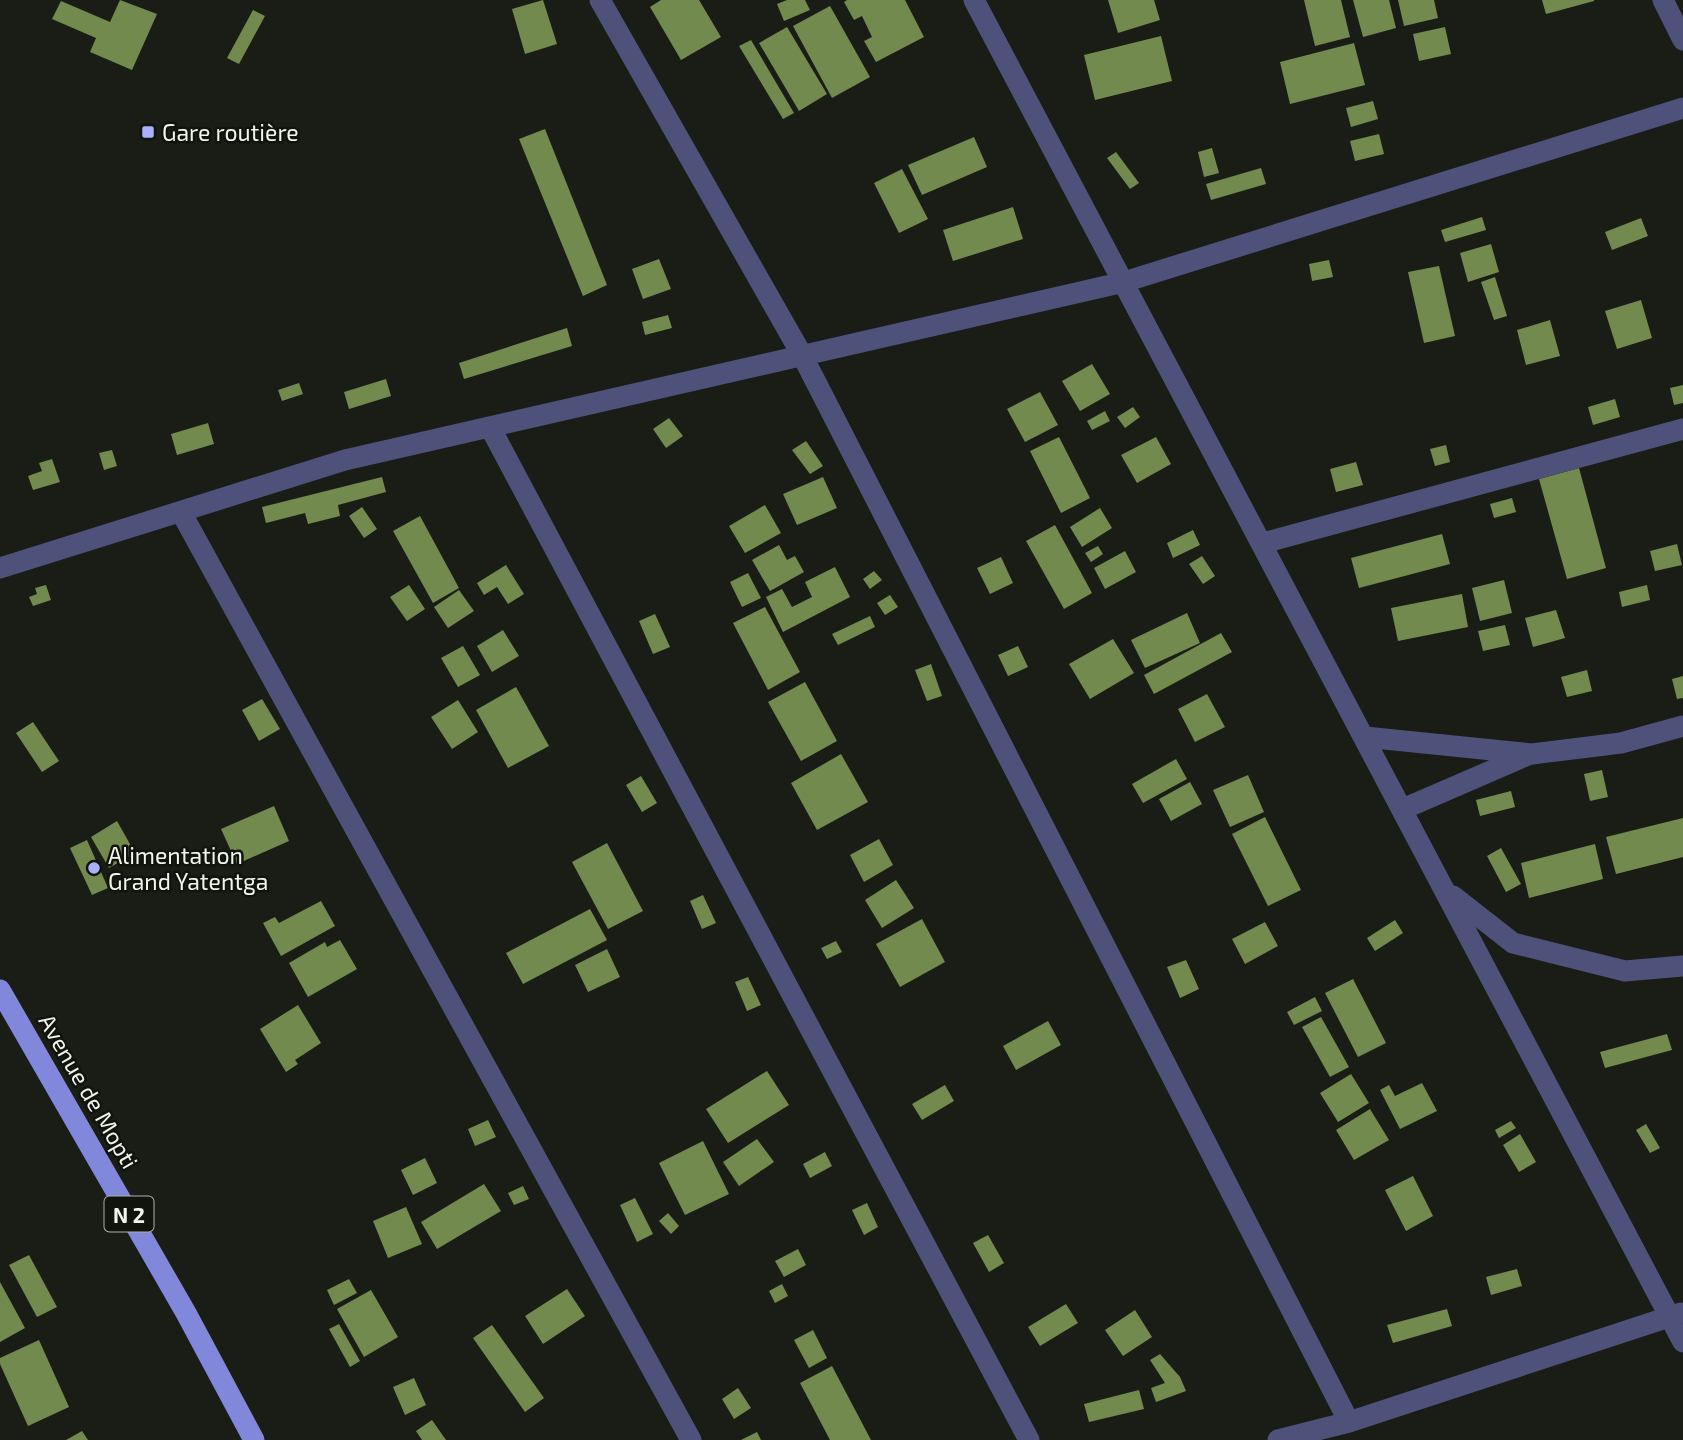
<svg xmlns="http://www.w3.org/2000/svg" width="1683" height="1440" font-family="'Exo 2',sans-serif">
	<rect width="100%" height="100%" fill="#1a1d16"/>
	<path fill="#738a4f" d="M 120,0 L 157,14 L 132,70 L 90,52 L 96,38 L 52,19 L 61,1 L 110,22 Z
		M 543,0 L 557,44 L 525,54 L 512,9 Z
		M 661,0 L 699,0 L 721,37 L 681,60 L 650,7 Z
		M 787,0 L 805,0 L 810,10 L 784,21 L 777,4 Z
		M 847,0 L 905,0 L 924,37 L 876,62 L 864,41 L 872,37 L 862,16 L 854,20 L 844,2 Z
		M 1108,0 L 1154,0 L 1160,20 L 1118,33 Z
		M 1304,0 L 1341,0 L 1350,37 L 1315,46 Z
		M 1353,0 L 1389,0 L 1396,28 L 1363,37 Z
		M 1398,0 L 1434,0 L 1438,18 L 1404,26 Z
		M 1542,0 L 1594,0 L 1594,1 L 1546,14 Z
		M 830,6 L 870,77 L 832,98 L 793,26 Z
		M 253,10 L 265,16 L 239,64 L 227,58 Z
		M 787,27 L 827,94 L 799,111 L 759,43 Z
		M 1445,27 L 1451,54 L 1419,61 L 1413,34 Z
		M 1161,36 L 1172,81 L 1095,100 L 1084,55 Z
		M 751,40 L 794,113 L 783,119 L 739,46 Z
		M 1354,43 L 1365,85 L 1290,104 L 1280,62 Z
		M 1373,101 L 1378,119 L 1351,127 L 1346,108 Z
		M 545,129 L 607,285 L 583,296 L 519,139 Z
		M 1379,134 L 1384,154 L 1355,161 L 1350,141 Z
		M 974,137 L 987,167 L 922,195 L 908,165 Z
		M 1212,148 L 1219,173 L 1204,177 L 1198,152 Z
		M 1116,152 L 1139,183 L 1130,189 L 1107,158 Z
		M 1261,168 L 1266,184 L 1211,200 L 1206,184 Z
		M 902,169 L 928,219 L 899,233 L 874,183 Z
		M 1013,207 L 1023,239 L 953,261 L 943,230 Z
		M 1482,217 L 1486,230 L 1445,242 L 1441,230 Z
		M 1641,218 L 1648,236 L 1612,250 L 1605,232 Z
		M 1491,244 L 1499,272 L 1468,282 L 1460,253 Z
		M 659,259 L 671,289 L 643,299 L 632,269 Z
		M 1329,260 L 1333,277 L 1312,281 L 1309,264 Z
		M 1439,266 L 1455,336 L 1424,343 L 1408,272 Z
		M 1495,277 L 1507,316 L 1494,320 L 1481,282 Z
		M 1641,300 L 1652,338 L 1617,349 L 1605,311 Z
		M 668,315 L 672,328 L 645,335 L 642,322 Z
		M 1550,320 L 1560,356 L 1526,365 L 1517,330 Z
		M 567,328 L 572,346 L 464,379 L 459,363 Z
		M 1092,364 L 1110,394 L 1080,411 L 1062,381 Z
		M 386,379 L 391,396 L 349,409 L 344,392 Z
		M 299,383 L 303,394 L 282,401 L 278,390 Z
		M 1683,385 L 1683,403 L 1674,405 L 1670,388 Z
		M 1040,392 L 1058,425 L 1025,442 L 1007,409 Z
		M 1615,399 L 1620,417 L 1593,425 L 1588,407 Z
		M 1133,407 L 1140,417 L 1125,428 L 1117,417 Z
		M 1105,411 L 1110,421 L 1092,430 L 1087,421 Z
		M 669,418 L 683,436 L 666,448 L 653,429 Z
		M 208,423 L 214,444 L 177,455 L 171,434 Z
		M 1059,437 L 1090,498 L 1061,513 L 1030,451 Z
		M 1156,437 L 1171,464 L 1137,483 L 1121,455 Z
		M 806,441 L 823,466 L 810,474 L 792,450 Z
		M 1446,445 L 1450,462 L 1435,466 L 1430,449 Z
		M 112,450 L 117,466 L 104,470 L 99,453 Z
		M 52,459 L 60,482 L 33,490 L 28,476 L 42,471 L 39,463 Z
		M 1356,462 L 1363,485 L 1336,492 L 1330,469 Z
		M 1579,468 L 1606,568 L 1567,579 L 1539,479 Z
		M 382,477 L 386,492 L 338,505 L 340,516 L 308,524 L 305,513 L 266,523 L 262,507 Z
		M 823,477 L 837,508 L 797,525 L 783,494 Z
		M 1512,498 L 1516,512 L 1494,518 L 1490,504 Z
		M 765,505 L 781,533 L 745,553 L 729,526 Z
		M 362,507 L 377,529 L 364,538 L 349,516 Z
		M 1100,508 L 1112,528 L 1082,547 L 1070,527 Z
		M 420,516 L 459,588 L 433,603 L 393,531 Z
		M 1055,525 L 1092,593 L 1064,609 L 1026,541 Z
		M 1193,530 L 1200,545 L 1173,558 L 1167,543 Z
		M 1442,534 L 1450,564 L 1359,588 L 1351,558 Z
		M 1677,544 L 1682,565 L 1655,571 L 1650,551 Z
		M 779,545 L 787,560 L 795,556 L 804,572 L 770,591 L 752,560 Z
		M 1098,546 L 1103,554 L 1091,562 L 1085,553 Z
		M 1125,551 L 1136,572 L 1105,589 L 1094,568 Z
		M 1202,556 L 1215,576 L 1203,584 L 1189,564 Z
		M 1001,557 L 1013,583 L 990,594 L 977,568 Z
		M 506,565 L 524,594 L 508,604 L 497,587 L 484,595 L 477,583 Z
		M 835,567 L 850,597 L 783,632 L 766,597 L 782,589 L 792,607 L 812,597 L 805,582 Z
		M 874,571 L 882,580 L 870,589 L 863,579 Z
		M 748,573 L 761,598 L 742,607 L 730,582 Z
		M 1504,580 L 1512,613 L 1480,621 L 1472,588 Z
		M 46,585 L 51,600 L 33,606 L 29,597 L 37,594 L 35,588 Z
		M 409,585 L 425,609 L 407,621 L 390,597 Z
		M 1647,585 L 1650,600 L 1622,607 L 1619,592 Z
		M 459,590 L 474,611 L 448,628 L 434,607 Z
		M 1462,594 L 1468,627 L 1398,641 L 1391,608 Z
		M 890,595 L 898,607 L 885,615 L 877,603 Z
		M 765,607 L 800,672 L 768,690 L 733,623 Z
		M 1556,610 L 1565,638 L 1533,647 L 1525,618 Z
		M 1187,613 L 1200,643 L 1145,668 L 1131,640 Z
		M 655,614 L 670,647 L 653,654 L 639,621 Z
		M 870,616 L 875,627 L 838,645 L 832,634 Z
		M 1505,625 L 1510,645 L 1483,651 L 1478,631 Z
		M 503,630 L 519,656 L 492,672 L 477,646 Z
		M 1221,633 L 1232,652 L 1154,694 L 1144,675 Z
		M 1113,639 L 1134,673 L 1090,699 L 1069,664 Z
		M 463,646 L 480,675 L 458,687 L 441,658 Z
		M 1018,646 L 1028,667 L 1008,676 L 998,655 Z
		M 931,664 L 942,696 L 927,701 L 915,670 Z
		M 1587,670 L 1592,691 L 1567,697 L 1561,677 Z
		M 1683,676 L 1683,698 L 1677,699 L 1672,679 Z
		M 805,682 L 837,741 L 801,761 L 768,702 Z
		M 516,687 L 549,746 L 508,768 L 476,710 Z
		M 1207,694 L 1225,727 L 1195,742 L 1178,709 Z
		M 262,699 L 280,729 L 259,741 L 242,710 Z
		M 458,700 L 478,732 L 452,749 L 431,717 Z
		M 33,722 L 59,761 L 42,772 L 16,733 Z
		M 841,754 L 868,802 L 817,830 L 791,783 Z
		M 1176,759 L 1187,779 L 1143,803 L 1132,784 Z
		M 1602,770 L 1608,797 L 1590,801 L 1584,774 Z
		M 1248,775 L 1264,812 L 1230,827 L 1213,790 Z
		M 641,776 L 657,803 L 642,812 L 626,785 Z
		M 1190,782 L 1202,804 L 1171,821 L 1159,799 Z
		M 1511,791 L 1515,807 L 1480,816 L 1476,800 Z
		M 274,806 L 289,841 L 237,864 L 221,829 Z
		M 1265,817 L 1301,890 L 1268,906 L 1232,834 Z
		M 1683,818 L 1683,857 L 1616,874 L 1606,837 Z
		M 117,821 L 135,853 L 109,868 L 91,837 Z
		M 879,839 L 893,865 L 864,882 L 850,855 Z
		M 87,840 L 108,888 L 92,895 L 70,848 Z
		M 607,843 L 643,911 L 608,929 L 572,862 Z
		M 1595,844 L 1603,879 L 1529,898 L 1521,863 Z
		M 1501,848 L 1521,884 L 1506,892 L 1487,856 Z
		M 896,880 L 914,908 L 882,928 L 865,900 Z
		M 703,895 L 716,923 L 702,929 L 690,901 Z
		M 321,901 L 335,926 L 281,956 L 263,923 L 275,917 L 279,923 Z
		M 590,909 L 607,940 L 523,984 L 506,953 Z
		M 922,919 L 945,962 L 900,987 L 876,944 Z
		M 1395,920 L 1403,933 L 1375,951 L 1367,938 Z
		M 1265,922 L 1278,946 L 1245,964 L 1232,939 Z
		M 340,940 L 357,969 L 308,997 L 289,963 L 325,942 L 327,947 Z
		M 836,941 L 842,952 L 827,959 L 821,948 Z
		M 607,949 L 620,977 L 588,992 L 575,965 Z
		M 1186,960 L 1199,989 L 1180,998 L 1167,967 Z
		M 748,977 L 761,1005 L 747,1011 L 735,982 Z
		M 1353,979 L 1386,1043 L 1358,1057 L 1325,993 Z
		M 1315,997 L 1322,1011 L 1294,1025 L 1287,1012 Z
		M 298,1005 L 321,1043 L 295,1060 L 298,1064 L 286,1072 L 260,1029 Z
		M 1321,1017 L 1349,1067 L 1330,1077 L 1302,1027 Z
		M 1048,1021 L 1061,1045 L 1016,1070 L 1003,1046 Z
		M 1667,1034 L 1672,1050 L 1605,1068 L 1600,1052 Z
		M 767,1071 L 789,1105 L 728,1143 L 706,1109 Z
		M 1351,1074 L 1369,1103 L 1338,1122 L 1320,1093 Z
		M 1422,1083 L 1437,1111 L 1400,1129 L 1380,1090 L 1389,1085 L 1395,1096 Z
		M 945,1085 L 954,1101 L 922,1120 L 912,1104 Z
		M 1370,1109 L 1389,1140 L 1354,1160 L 1336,1130 Z
		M 488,1120 L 496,1137 L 475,1146 L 468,1129 Z
		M 1511,1121 L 1516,1128 L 1499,1138 L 1495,1130 Z
		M 1646,1124 L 1660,1148 L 1650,1153 L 1636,1130 Z
		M 1520,1134 L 1536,1162 L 1519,1172 L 1503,1145 Z
		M 757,1139 L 774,1162 L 739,1186 L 723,1162 Z
		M 703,1141 L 729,1194 L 685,1215 L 659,1163 Z
		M 825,1152 L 832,1166 L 810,1178 L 803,1164 Z
		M 425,1158 L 437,1183 L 413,1195 L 401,1170 Z
		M 1413,1176 L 1433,1216 L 1406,1231 L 1385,1190 Z
		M 484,1184 L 501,1211 L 437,1249 L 421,1222 Z
		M 523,1186 L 529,1199 L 514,1205 L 508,1193 Z
		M 635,1198 L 653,1234 L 637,1242 L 620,1205 Z
		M 867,1203 L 878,1227 L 864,1235 L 852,1210 Z
		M 406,1207 L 422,1244 L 388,1258 L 373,1221 Z
		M 668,1213 L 679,1226 L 671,1234 L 659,1221 Z
		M 988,1235 L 1004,1263 L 989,1272 L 973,1243 Z
		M 798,1249 L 806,1265 L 784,1277 L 775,1261 Z
		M 29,1255 L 57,1307 L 37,1317 L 9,1265 Z
		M 1517,1269 L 1522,1286 L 1491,1295 L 1486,1277 Z
		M 349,1279 L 357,1293 L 334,1305 L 327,1290 Z
		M 0,1282 L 25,1328 L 0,1342 Z
		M 782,1284 L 788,1296 L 775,1303 L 769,1291 Z
		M 567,1289 L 585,1316 L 543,1344 L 525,1316 Z
		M 371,1290 L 398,1337 L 364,1357 L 337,1309 Z
		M 1066,1304 L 1078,1323 L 1040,1346 L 1028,1327 Z
		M 1447,1309 L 1452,1326 L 1393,1343 L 1387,1325 Z
		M 1135,1310 L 1152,1337 L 1123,1356 L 1105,1330 Z
		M 339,1324 L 360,1361 L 350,1367 L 329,1329 Z
		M 492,1325 L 544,1398 L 525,1412 L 473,1338 Z
		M 813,1330 L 827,1358 L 809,1368 L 794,1340 Z
		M 39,1340 L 69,1407 L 28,1426 L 0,1364 L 0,1358 Z
		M 1160,1354 L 1180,1377 L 1186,1391 L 1156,1402 L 1151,1388 L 1165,1383 L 1150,1360 Z
		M 832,1366 L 871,1440 L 830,1440 L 800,1383 Z
		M 414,1378 L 426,1405 L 405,1415 L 393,1387 Z
		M 738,1388 L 751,1408 L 734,1419 L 722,1399 Z
		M 1139,1390 L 1144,1409 L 1089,1422 L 1084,1404 Z
		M 432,1420 L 446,1440 L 422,1440 L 416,1431 Z
		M 82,1431 L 88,1440 L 66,1440 Z
		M 757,1432 L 761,1440 L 741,1440 Z"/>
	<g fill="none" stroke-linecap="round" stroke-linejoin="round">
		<path stroke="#4e527a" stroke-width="21" d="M 600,0 L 802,355 L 1349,1422
			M 974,0 L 1683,1342
			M 1663,0 L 1683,40
			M 490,427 L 1029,1440
			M 181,512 L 691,1440
			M 1263,543 L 1683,429
			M 0,568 L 345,460 L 1124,282 L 1683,108
			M 1365,737 L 1532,754 L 1621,743 L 1683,726
			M 1403,809 L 1530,754
			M 1453,896 L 1513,943 L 1625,971 L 1683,966
			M 1278,1440 L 1349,1422 L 1681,1313"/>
		<path stroke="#8187db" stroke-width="21" d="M 0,990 L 186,1313 L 254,1440"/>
	</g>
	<g fill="#a9b0fc" stroke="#11140d" stroke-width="2.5">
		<rect x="141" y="125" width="14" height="14" rx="3.5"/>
		<circle cx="94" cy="868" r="7"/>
	</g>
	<g text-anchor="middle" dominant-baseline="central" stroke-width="5" stroke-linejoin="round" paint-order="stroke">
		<rect fill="#11140d" stroke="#aeb1ab" stroke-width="2" x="104.5" y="1196.5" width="49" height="35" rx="5"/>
		<g font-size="21" font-weight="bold" fill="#f1f4ef">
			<text x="129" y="1214">N 2</text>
		</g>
		<g font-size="23" fill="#f1f4ef" stroke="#11140d" text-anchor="start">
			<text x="162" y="132">Gare routière</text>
			<text x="108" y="855">Alimentation<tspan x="108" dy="26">Grand Yatentga</tspan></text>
		</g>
		<g font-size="23" fill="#f1f4ef" stroke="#11140d">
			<text transform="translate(89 1091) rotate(60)">Avenue de Mopti</text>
		</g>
	</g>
</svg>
